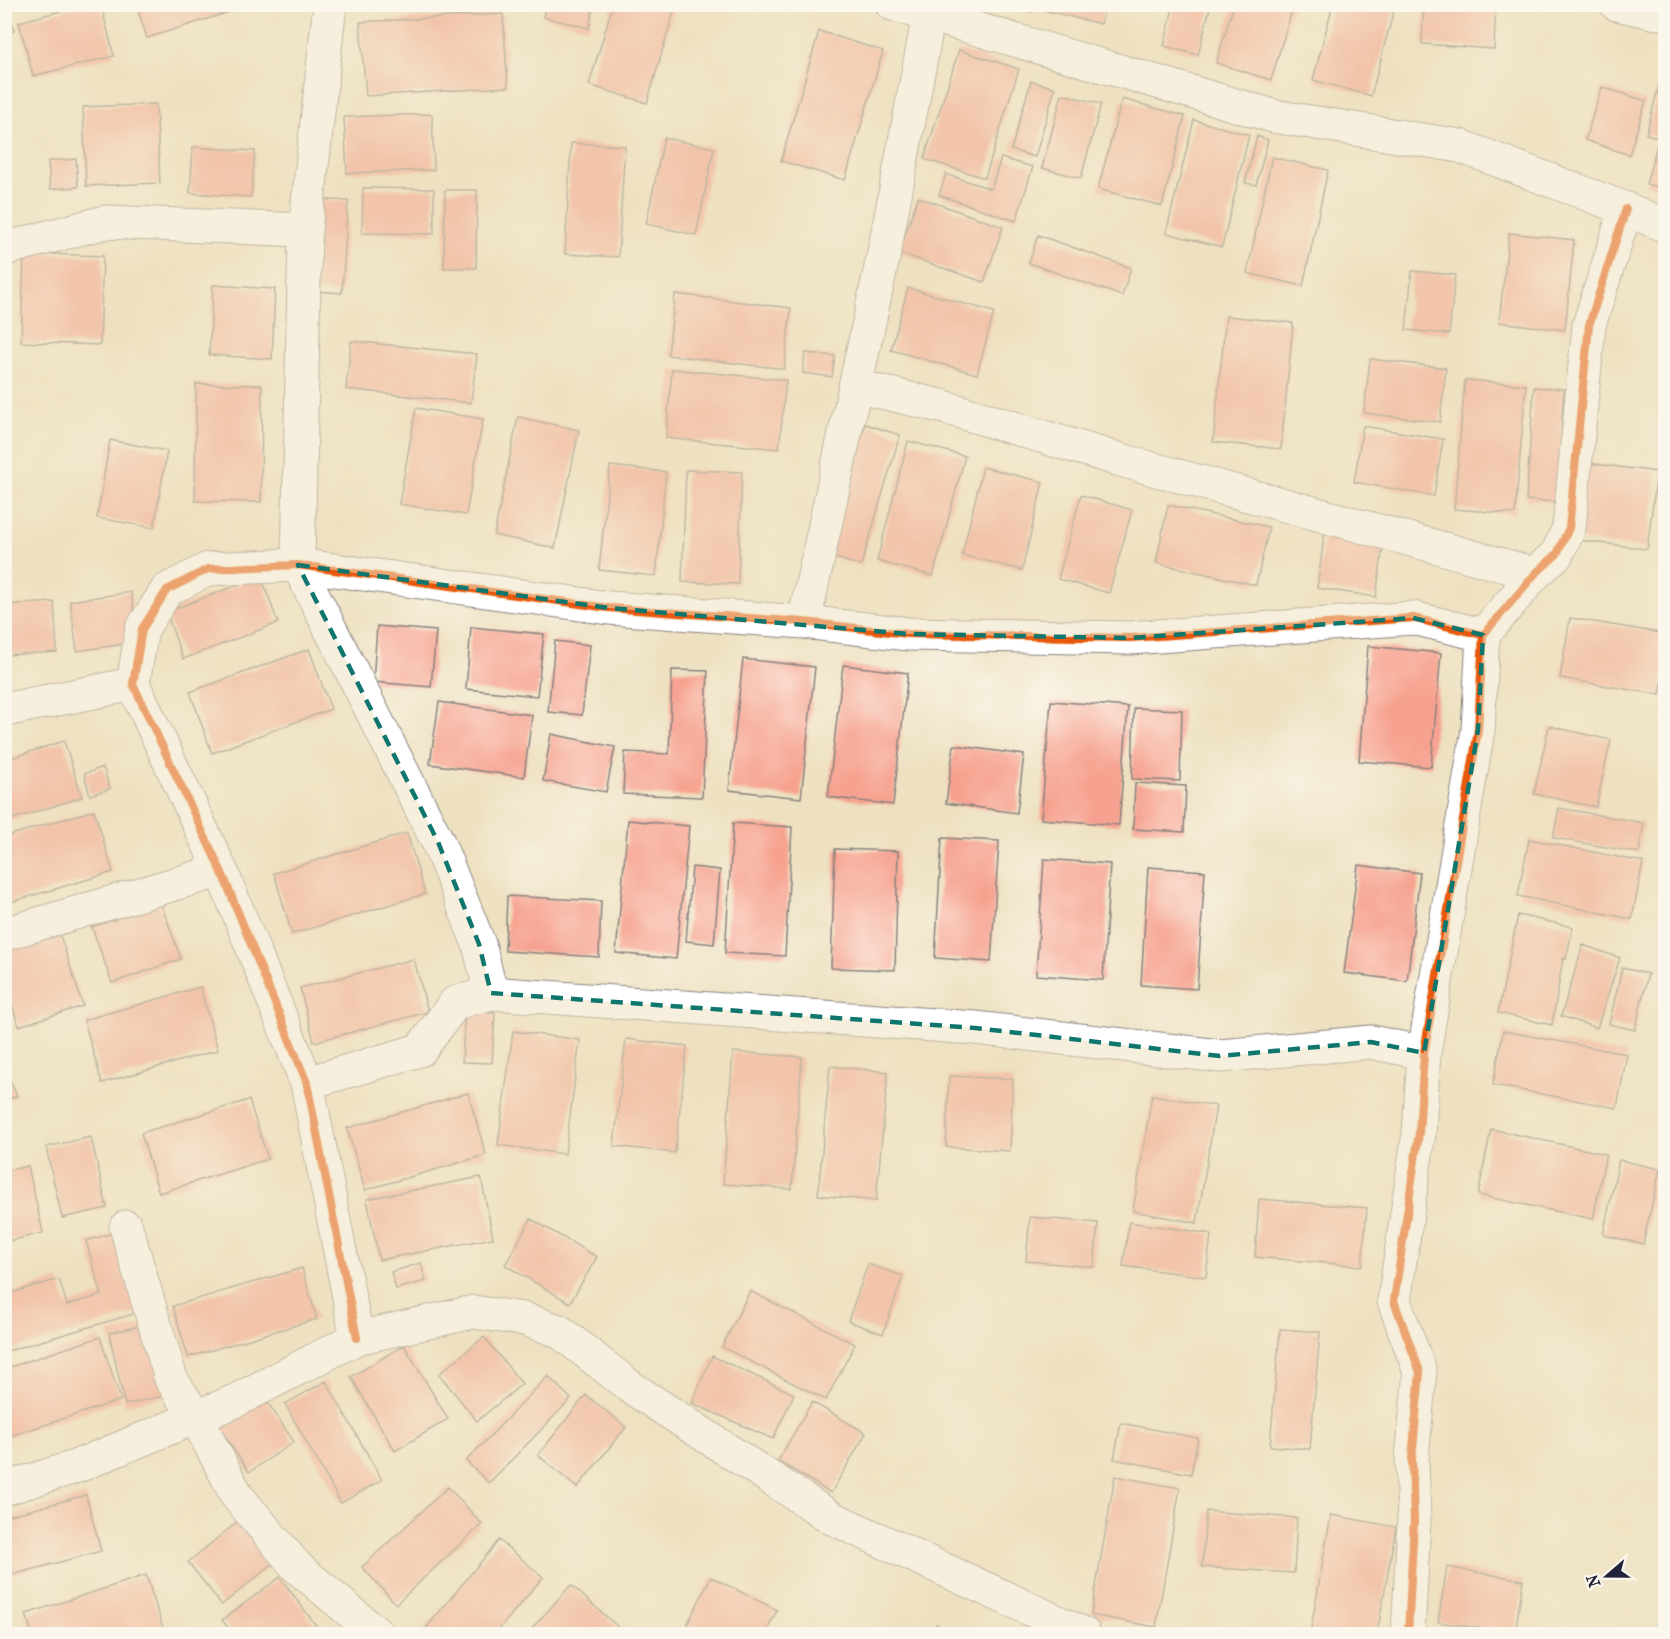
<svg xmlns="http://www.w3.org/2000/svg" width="1670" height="1639" font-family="'IM FELL French Canon',serif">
	<rect width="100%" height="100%" fill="#fbf7ec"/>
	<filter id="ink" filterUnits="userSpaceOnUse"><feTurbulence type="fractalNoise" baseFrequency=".0167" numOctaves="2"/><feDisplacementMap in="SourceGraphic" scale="12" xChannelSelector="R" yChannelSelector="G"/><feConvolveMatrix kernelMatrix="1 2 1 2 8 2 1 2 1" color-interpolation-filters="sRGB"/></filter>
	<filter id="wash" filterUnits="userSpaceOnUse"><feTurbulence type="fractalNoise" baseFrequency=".008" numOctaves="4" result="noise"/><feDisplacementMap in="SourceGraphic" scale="24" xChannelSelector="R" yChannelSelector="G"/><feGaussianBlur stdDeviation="1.35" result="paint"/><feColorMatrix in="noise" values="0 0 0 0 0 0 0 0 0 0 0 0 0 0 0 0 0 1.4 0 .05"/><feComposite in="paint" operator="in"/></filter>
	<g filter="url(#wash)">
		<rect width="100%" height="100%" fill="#eee1c1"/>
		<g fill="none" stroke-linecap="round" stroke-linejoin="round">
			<path stroke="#5bc7d4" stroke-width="10" d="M 1662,1634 L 1666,1602"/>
		</g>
		<g id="blocks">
			<path fill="#f7a290" d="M 4,4 L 8,4 L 14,31 L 4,33 Z
				M 88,4 L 101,4 L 114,56 L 33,76 L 19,22 Z
				M 136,4 L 252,4 L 252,5 L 147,38 Z
				M 389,4 L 463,4 L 463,6 L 389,11 Z
				M 546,4 L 594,4 L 589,28 L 543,17 Z
				M 613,4 L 676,4 L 647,103 L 589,85 Z
				M 1006,4 L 1034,4 L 1032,12 Z
				M 1044,4 L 1105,4 L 1101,24 L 1043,10 Z
				M 1174,4 L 1211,4 L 1198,55 L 1164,46 Z
				M 1234,4 L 1294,4 L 1271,80 L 1216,63 Z
				M 1333,4 L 1388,4 L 1395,6 L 1371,96 L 1313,80 Z
				M 1424,4 L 1496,4 L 1494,49 L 1422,44 Z
				M 503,14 L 508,87 L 366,96 L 360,22 Z
				M 819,31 L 883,51 L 845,180 L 781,161 Z
				M 959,50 L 1019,69 L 985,178 L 924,159 Z
				M 1662,74 L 1666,75 L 1666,189 L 1646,184 L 1659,138 L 1646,134 Z
				M 1031,81 L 1055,88 L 1035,157 L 1011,150 Z
				M 1602,87 L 1646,101 L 1629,155 L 1585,140 Z
				M 1062,94 L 1101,104 L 1081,178 L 1042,168 Z
				M 1122,99 L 1185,116 L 1162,206 L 1098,189 Z
				M 156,104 L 160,183 L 86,186 L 83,107 Z
				M 432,114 L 434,170 L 347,173 L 344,117 Z
				M 1194,120 L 1249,135 L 1222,247 L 1166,233 Z
				M 1257,136 L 1268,140 L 1256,185 L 1245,183 Z
				M 664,138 L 714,148 L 696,235 L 646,224 Z
				M 571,143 L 625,146 L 618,257 L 565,254 Z
				M 193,147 L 255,151 L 251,197 L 190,193 Z
				M 1272,157 L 1328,170 L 1303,286 L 1247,273 Z
				M 1001,158 L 1033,167 L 1016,221 L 939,195 L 946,174 L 991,189 Z
				M 76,159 L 78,187 L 50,189 L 48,161 Z
				M 363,188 L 434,189 L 434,234 L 362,233 Z
				M 445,190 L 477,190 L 476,268 L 444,268 Z
				M 918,197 L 1003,227 L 984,282 L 899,253 Z
				M 320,199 L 348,201 L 342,293 L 314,291 Z
				M 1509,233 L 1574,240 L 1565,330 L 1499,322 Z
				M 1038,235 L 1131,268 L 1122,296 L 1029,263 Z
				M 24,253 L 103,256 L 100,345 L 21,342 Z
				M 1412,271 L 1455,275 L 1449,334 L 1406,330 Z
				M 213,285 L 275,289 L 272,359 L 209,355 Z
				M 908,288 L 994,312 L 977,374 L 891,350 Z
				M 675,294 L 791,308 L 784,369 L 668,355 Z
				M 1226,316 L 1293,323 L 1281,449 L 1213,442 Z
				M 351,341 L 477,354 L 471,403 L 346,389 Z
				M 805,353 L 835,356 L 832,377 L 803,373 Z
				M 1370,359 L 1446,368 L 1440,422 L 1364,413 Z
				M 672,369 L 786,380 L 779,449 L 666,438 Z
				M 1465,380 L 1526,385 L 1515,514 L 1454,509 Z
				M 196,384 L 262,385 L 261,502 L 195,501 Z
				M 1534,387 L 1564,389 L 1557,502 L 1526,500 Z
				M 416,408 L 483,419 L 466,515 L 399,504 Z
				M 518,417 L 579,430 L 555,548 L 494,535 Z
				M 865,424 L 900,435 L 861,566 L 826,555 Z
				M 1363,426 L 1443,439 L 1434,496 L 1354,482 Z
				M 110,440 L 167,451 L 154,528 L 97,518 Z
				M 908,441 L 965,456 L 933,576 L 877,561 Z
				M 1588,463 L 1657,472 L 1647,549 L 1578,540 Z
				M 610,466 L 666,472 L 656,576 L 599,570 Z
				M 983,467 L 1043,482 L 1022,570 L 962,555 Z
				M 686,470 L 742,472 L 738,584 L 682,582 Z
				M 1081,495 L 1132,510 L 1109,593 L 1058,579 Z
				M 1168,505 L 1269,527 L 1256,585 L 1156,563 Z
				M 1325,530 L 1384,539 L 1376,597 L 1317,588 Z
				M 261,576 L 278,623 L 183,659 L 166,612 Z
				M 131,592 L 138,642 L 77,651 L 70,601 Z
				M 54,602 L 57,652 L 4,655 L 4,605 Z
				M 1570,618 L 1666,634 L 1666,659 L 1660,695 L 1560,678 Z
				M 377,626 L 436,631 L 431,687 L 373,682 Z
				M 471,627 L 544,634 L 537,696 L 466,689 Z
				M 555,641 L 590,645 L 582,715 L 548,712 Z
				M 1368,646 L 1441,653 L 1431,767 L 1359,761 Z
				M 309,649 L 331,709 L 212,753 L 190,692 Z
				M 743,659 L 815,667 L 801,798 L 729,790 Z
				M 843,665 L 908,673 L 893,805 L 828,797 Z
				M 672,670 L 708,671 L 702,797 L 623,794 L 625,752 L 669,754 Z
				M 1051,701 L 1128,707 L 1119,825 L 1041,819 Z
				M 439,702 L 532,715 L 524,777 L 430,764 Z
				M 1134,708 L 1182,710 L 1180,781 L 1132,779 Z
				M 1549,726 L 1611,740 L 1596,807 L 1534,794 Z
				M 551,734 L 615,747 L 606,792 L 543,781 Z
				M 64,741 L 82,797 L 4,822 L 4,760 Z
				M 954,745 L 1024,755 L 1017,813 L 946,803 Z
				M 103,767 L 110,789 L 90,795 L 84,774 Z
				M 1135,783 L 1186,786 L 1184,832 L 1133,829 Z
				M 1559,808 L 1644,823 L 1639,853 L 1553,838 Z
				M 94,810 L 113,872 L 4,904 L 4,837 Z
				M 628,820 L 689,826 L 676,959 L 616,953 Z
				M 733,823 L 792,827 L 785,956 L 725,953 Z
				M 407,833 L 425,894 L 292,934 L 274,873 Z
				M 942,838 L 999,841 L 991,962 L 935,958 Z
				M 1529,839 L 1643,862 L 1632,919 L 1518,896 Z
				M 835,849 L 898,851 L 895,970 L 831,968 Z
				M 1044,859 L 1110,864 L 1103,980 L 1036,975 Z
				M 1358,865 L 1420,873 L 1407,981 L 1344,973 Z
				M 692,867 L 720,870 L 714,944 L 686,941 Z
				M 1148,867 L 1205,871 L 1197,989 L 1141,985 Z
				M 507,896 L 601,901 L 599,957 L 505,951 Z
				M 161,903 L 181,959 L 112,983 L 92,927 Z
				M 1518,915 L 1573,927 L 1566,959 L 1563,958 L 1552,1025 L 1498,1013 Z
				M 58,929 L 83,1006 L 19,1026 L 4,980 L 4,946 Z
				M 1583,945 L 1620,958 L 1597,1028 L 1561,1016 Z
				M 414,959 L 428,1012 L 314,1042 L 300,988 Z
				M 1622,968 L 1648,974 L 1635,1030 L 1609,1024 Z
				M 200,987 L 218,1050 L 102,1083 L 84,1020 Z
				M 465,1011 L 495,1013 L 492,1063 L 462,1062 Z
				M 513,1031 L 580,1040 L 565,1154 L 498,1145 Z
				M 1503,1031 L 1627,1054 L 1617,1108 L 1493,1085 Z
				M 626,1039 L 687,1046 L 675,1153 L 614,1146 Z
				M 733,1052 L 802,1057 L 792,1189 L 723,1184 Z
				M 4,1066 L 17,1096 L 4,1101 Z
				M 830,1066 L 888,1072 L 876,1201 L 818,1195 Z
				M 949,1076 L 1013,1079 L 1010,1151 L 946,1147 Z
				M 468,1093 L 486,1155 L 365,1190 L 347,1128 Z
				M 1152,1095 L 1216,1106 L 1197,1223 L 1133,1211 Z
				M 249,1100 L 268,1159 L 159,1193 L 141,1133 Z
				M 1491,1129 L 1606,1154 L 1593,1219 L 1478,1195 Z
				M 91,1137 L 107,1208 L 62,1218 L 46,1147 Z
				M 1619,1160 L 1660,1169 L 1643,1244 L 1603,1235 Z
				M 28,1166 L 43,1233 L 4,1242 L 4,1171 Z
				M 481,1177 L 493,1238 L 379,1260 L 367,1199 Z
				M 1259,1199 L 1367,1208 L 1362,1266 L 1255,1257 Z
				M 1030,1217 L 1098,1223 L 1094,1267 L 1026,1261 Z
				M 531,1219 L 597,1257 L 570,1303 L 505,1265 Z
				M 1129,1222 L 1211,1234 L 1206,1277 L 1123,1266 Z
				M 123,1230 L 147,1310 L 4,1352 L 4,1295 L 59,1279 L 67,1305 L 102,1295 L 86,1241 Z
				M 421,1263 L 426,1281 L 396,1289 L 391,1272 Z
				M 868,1264 L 903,1276 L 883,1334 L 848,1321 Z
				M 302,1268 L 317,1319 L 188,1357 L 173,1306 Z
				M 750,1291 L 855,1344 L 826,1400 L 722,1347 Z
				M 153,1323 L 168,1395 L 125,1405 L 109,1333 Z
				M 1280,1329 L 1320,1332 L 1310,1449 L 1270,1446 Z
				M 100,1337 L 121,1400 L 4,1438 L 4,1369 Z
				M 484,1337 L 522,1384 L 477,1421 L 439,1374 Z
				M 404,1345 L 448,1419 L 395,1451 L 351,1377 Z
				M 712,1356 L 794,1394 L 773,1439 L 692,1403 Z
				M 548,1376 L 571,1399 L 489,1483 L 466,1461 Z
				M 326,1381 L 382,1480 L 341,1503 L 285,1404 Z
				M 586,1395 L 626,1427 L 577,1488 L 538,1455 Z
				M 264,1397 L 294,1442 L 249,1472 L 219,1427 Z
				M 812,1402 L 866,1433 L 831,1493 L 778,1461 Z
				M 1121,1423 L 1198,1438 L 1191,1474 L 1114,1459 Z
				M 1115,1476 L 1180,1488 L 1156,1627 L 1091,1615 Z
				M 448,1487 L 482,1524 L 396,1604 L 362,1567 Z
				M 86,1495 L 101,1551 L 8,1576 L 4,1562 L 4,1517 Z
				M 1206,1511 L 1297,1518 L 1294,1573 L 1202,1567 Z
				M 1331,1515 L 1396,1527 L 1377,1634 L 1310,1634 Z
				M 241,1519 L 276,1561 L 222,1605 L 188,1562 Z
				M 499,1540 L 543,1577 L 495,1634 L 421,1634 Z
				M 1447,1567 L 1523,1580 L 1515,1634 L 1438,1622 Z
				M 146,1575 L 165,1634 L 32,1634 L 26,1614 Z
				M 280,1577 L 320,1631 L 315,1634 L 233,1634 L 222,1620 Z
				M 711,1577 L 777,1610 L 765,1634 L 705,1634 L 687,1625 Z
				M 571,1585 L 618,1627 L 612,1634 L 527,1634 Z
				M 936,1624 L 956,1634 L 931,1634 Z
				M 340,1629 L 344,1634 L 332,1634 Z"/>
		</g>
	</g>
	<g filter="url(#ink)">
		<use href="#blocks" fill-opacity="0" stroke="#88827e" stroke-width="1.5"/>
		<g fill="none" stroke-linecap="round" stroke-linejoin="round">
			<defs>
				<path id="minor" d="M 330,4 L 305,230 L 298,565 L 438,842 L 479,944 L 491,993
					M 892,4 L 1273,116 L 1460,146 L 1626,209 L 1666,226
					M 1616,4 L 1656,13
					M 4,249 L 105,222 L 305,230
					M 855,386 L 941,406 L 1117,459 L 1535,574
					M 804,622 L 883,258 L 929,15
					M 4,710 L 133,684
					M 4,934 L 212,873 L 223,875
					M 307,1083 L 420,1050 L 455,1003 L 491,993 L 975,1028 L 1220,1056 L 1371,1042 L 1424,1053
					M 126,1227 L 171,1379 L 196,1417 L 237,1496 L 297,1567 L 377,1634
					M 357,1338 L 307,1083 L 223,875 L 133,684 L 142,629 L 167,590 L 208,569 L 298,565 L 609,608 L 804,622 L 908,634 L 1130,638 L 1413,618 L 1483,635
					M 4,1489 L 75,1467 L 235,1401 L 357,1338 L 473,1312 L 524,1319 L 559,1331 L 632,1388 L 832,1518 L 1084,1634
					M 1408,1634 L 1414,1521 L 1412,1459 L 1420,1372 L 1394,1301 L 1419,1133 L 1424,1053 L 1478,730 L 1483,635 L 1535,574 L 1557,554 L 1569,528 L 1589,325 L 1626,209"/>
			</defs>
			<use href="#minor" stroke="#88827e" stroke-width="35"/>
			<use href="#minor" stroke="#fff" stroke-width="33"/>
			<defs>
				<path id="cycleway" d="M 357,1338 L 307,1083 L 223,875 L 133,684 L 142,629 L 167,590 L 208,569 L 298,565 L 609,608 L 804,622 L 908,634 L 1130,638 L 1413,618 L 1483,635
					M 1408,1634 L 1414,1521 L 1412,1459 L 1420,1372 L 1394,1301 L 1419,1133 L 1424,1053 L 1478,730 L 1483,635 L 1535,574 L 1557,554 L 1569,528 L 1589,325 L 1626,209"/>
			</defs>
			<use href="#cycleway" stroke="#fbf7ec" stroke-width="11"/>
			<use href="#cycleway" stroke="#e8590c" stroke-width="8"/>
		</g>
	</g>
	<path d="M0 0H1670V1639H0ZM 298,565 L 609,608 L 908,634 L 1130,638 L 1413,618 L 1483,635 L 1478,730 L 1424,1053 L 1371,1042 L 1220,1056 L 975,1028 L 491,993 L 479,944 L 438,842 Z" fill="#eee1c1" fill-opacity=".55" fill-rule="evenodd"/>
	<path fill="none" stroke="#0f766e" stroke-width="4.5" stroke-dasharray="12 8" stroke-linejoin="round" d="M 298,565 L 609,608 L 908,634 L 1130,638 L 1413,618 L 1483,635 L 1478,730 L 1424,1053 L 1371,1042 L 1220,1056 L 975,1028 L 491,993 L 479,944 L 438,842 Z"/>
	<rect width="1670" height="1639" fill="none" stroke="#fbf7ec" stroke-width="24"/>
	<g transform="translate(1607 1576) rotate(250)" stroke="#fbf7ec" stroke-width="4.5" paint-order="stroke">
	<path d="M0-4.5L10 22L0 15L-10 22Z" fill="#22223b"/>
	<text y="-9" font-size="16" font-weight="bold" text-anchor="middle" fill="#22223b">N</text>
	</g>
</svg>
